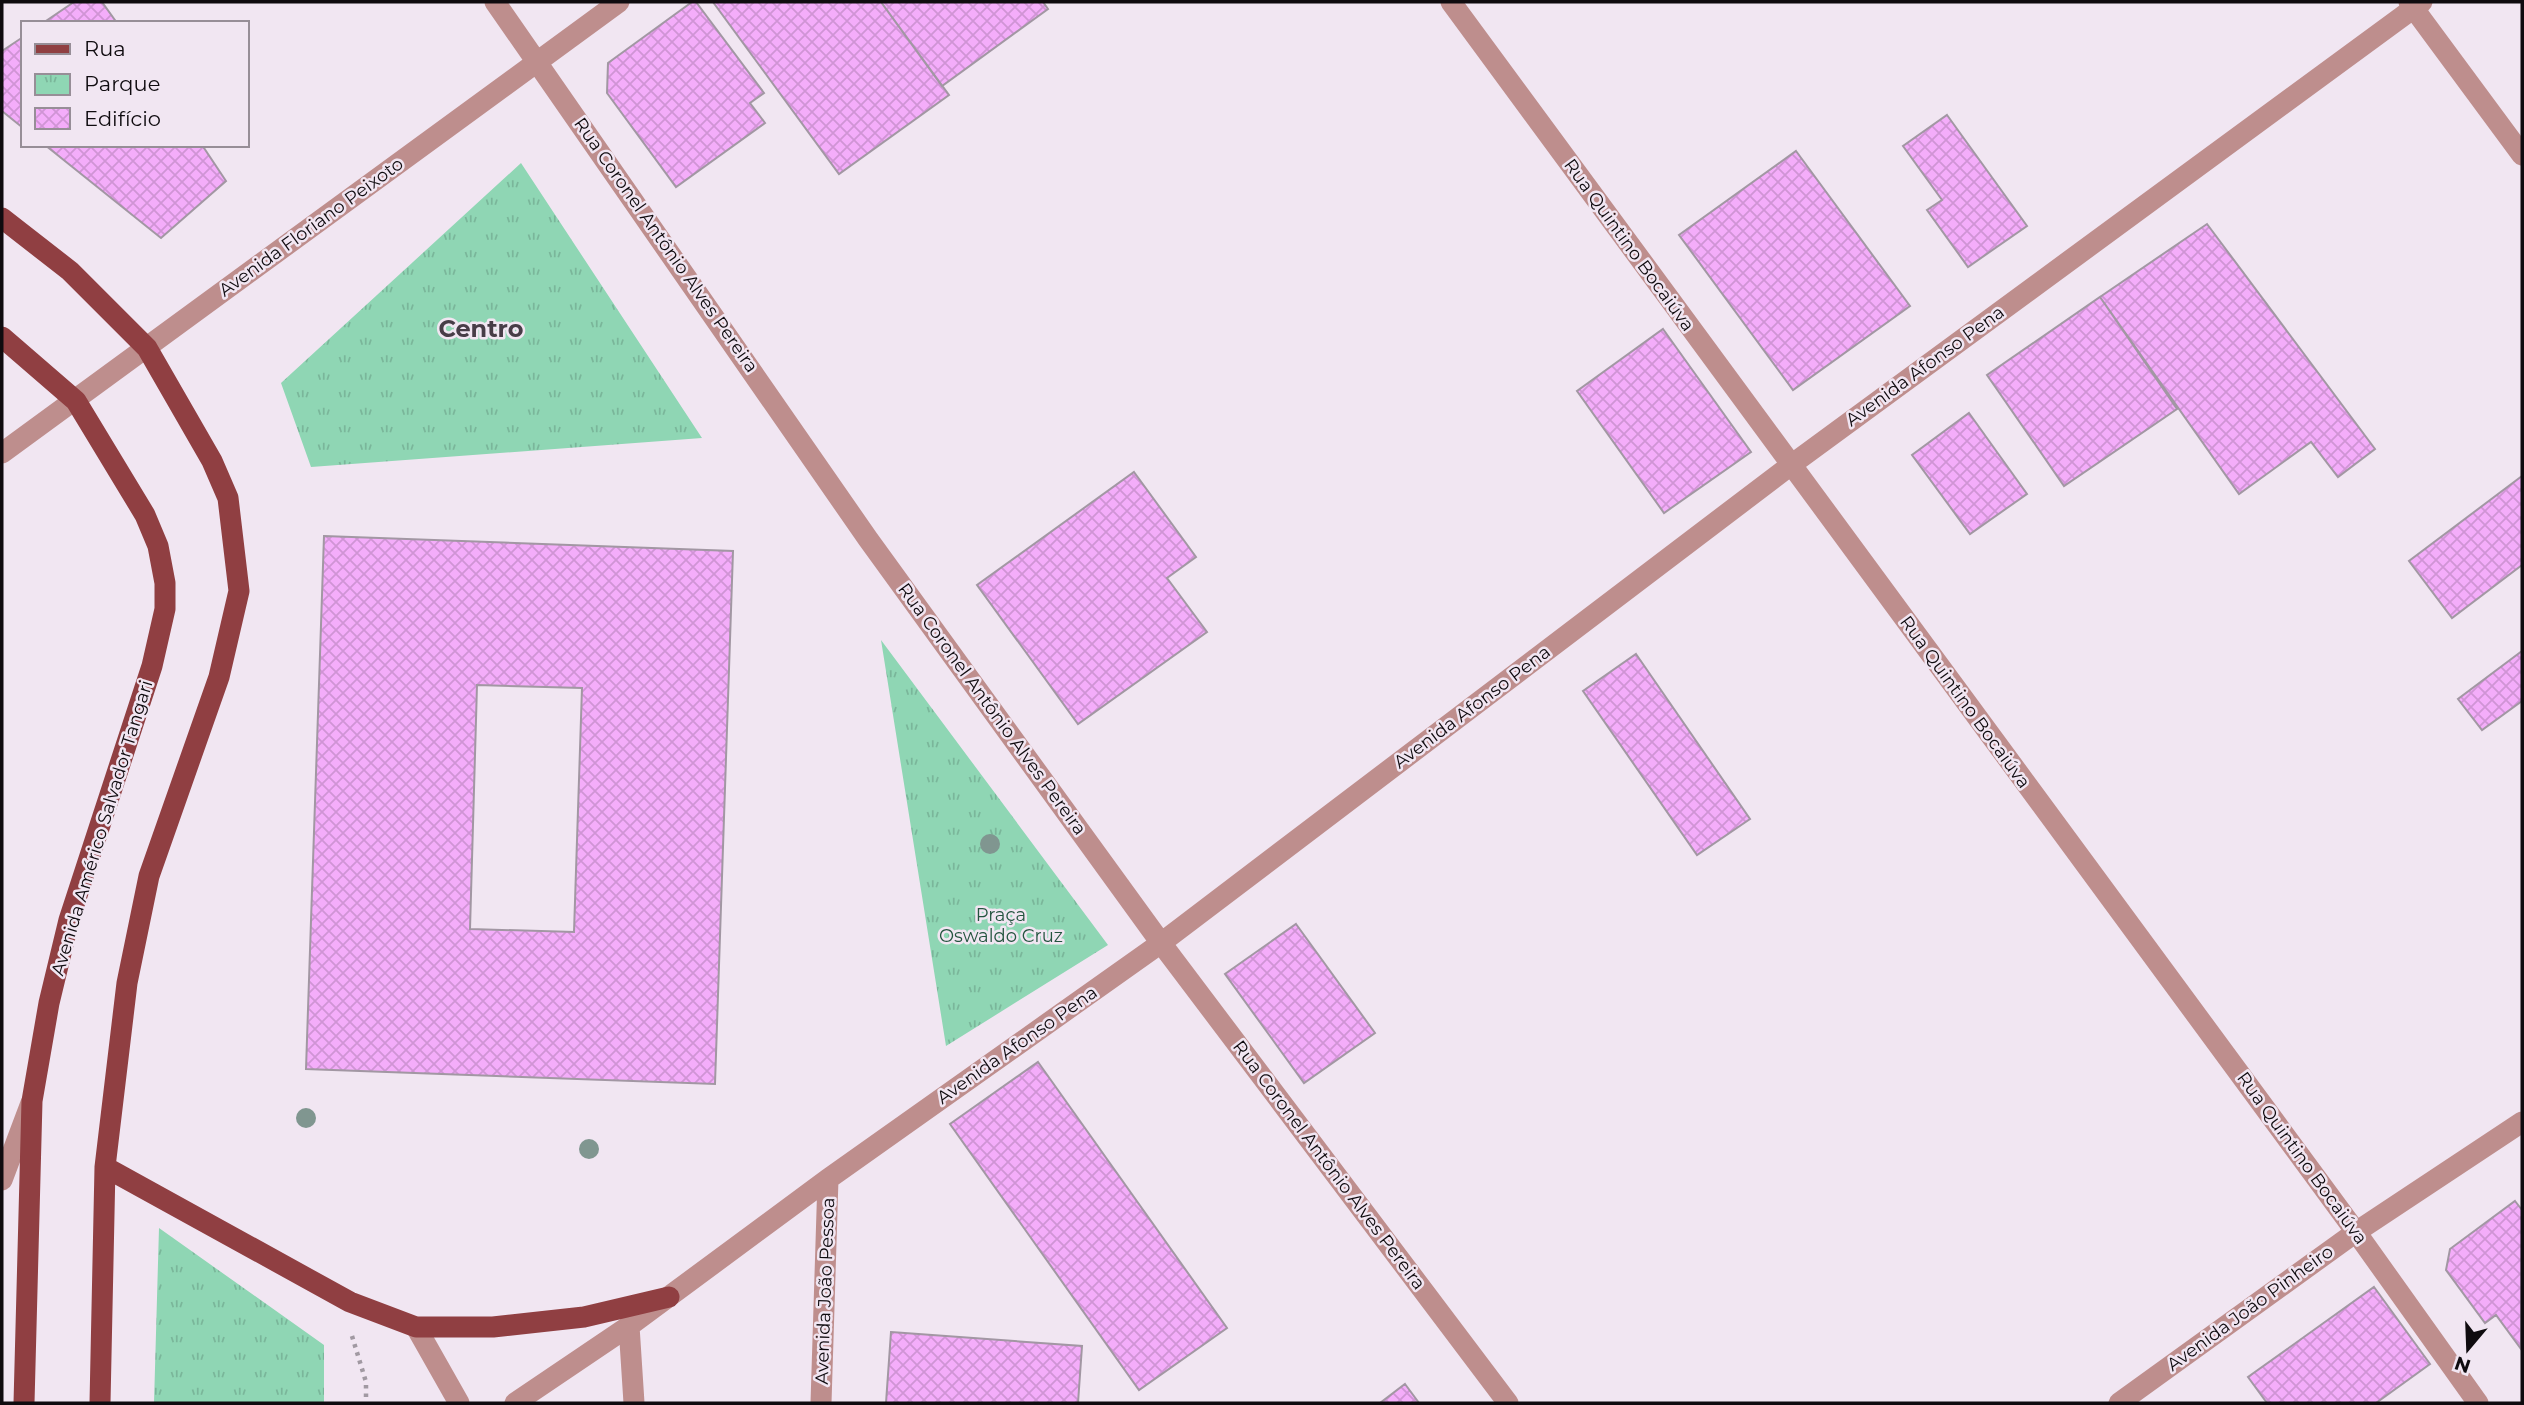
<svg xmlns="http://www.w3.org/2000/svg" width="2524" height="1405" font-family="Montserrat,sans-serif">
	<defs>
		<pattern id="park-tufts" width="24" height="20" patternUnits="userSpaceOnUse" patternTransform="scale(1.75)"><rect width="24" height="20" fill="#8fd6b4"/><path d="M3 7l-1-3M5 7V3M7 7l1-3M15 17l-1-3M17 17v-4M19 17l1-3" fill="none" stroke="#7ab69a"/></pattern>
		<pattern id="building-cross-hatch" width="8" height="8" patternUnits="userSpaceOnUse" patternTransform="scale(1.75)"><rect width="8" height="8" fill="#f4adfa"/><path d="M0 0l8 8M0 8l8-8" fill="none" stroke="#d094d5"/></pattern>
	</defs>
	<rect width="100%" height="100%" fill="#f1e6f2"/>
	<path fill="url(#park-tufts)" d="M 521,163 L 702,438 L 311,467 L 281,383 Z
		M 881,640 L 1108,945 L 946,1046 Z
		M 159,1228 L 324,1345 L 324,1403 L 154,1403 Z"/>
	<path fill="url(#building-cross-hatch)" stroke="#a297a3" stroke-width="2" fill-rule="evenodd" d="M 74,2 L 102,2 L 117,23 L 43,23 Z
		M 692,2 L 696,2 L 764,93 L 750,103 L 765,123 L 676,187 L 607,93 L 608,63 Z
		M 713,2 L 881,2 L 949,95 L 839,174 Z
		M 881,2 L 1043,2 L 1048,9 L 942,86 Z
		M 23,37 L 23,128 L 2,111 L 2,51 Z
		M 1947,115 L 2027,226 L 1968,267 L 1927,210 L 1942,200 L 1903,146 Z
		M 45,145 L 202,145 L 226,181 L 161,238 Z
		M 1796,151 L 1910,306 L 1793,390 L 1679,235 Z
		M 2207,224 L 2375,449 L 2338,477 L 2311,442 L 2239,494 L 2100,297 Z
		M 2100,297 L 2177,409 L 2064,486 L 1987,375 Z
		M 1663,329 L 1751,452 L 1664,513 L 1577,391 Z
		M 1969,413 L 2027,494 L 1970,534 L 1912,455 Z
		M 1134,472 L 1196,557 L 1167,578 L 1207,632 L 1078,724 L 977,585 Z
		M 2522,476 L 2522,565 L 2452,618 L 2409,561 Z
		M 324,536 L 733,551 L 715,1084 L 306,1069 ZM 477,685 L 582,688 L 574,932 L 470,929 Z
		M 2522,651 L 2522,701 L 2482,730 L 2458,699 Z
		M 1636,654 L 1750,819 L 1697,855 L 1583,691 Z
		M 1296,924 L 1375,1033 L 1304,1083 L 1225,974 Z
		M 1038,1062 L 1227,1328 L 1139,1390 L 950,1124 Z
		M 2515,1201 L 2522,1210 L 2521,1349 L 2496,1315 L 2485,1323 L 2446,1270 L 2450,1249 Z
		M 2374,1287 L 2430,1364 L 2376,1403 L 2267,1403 L 2248,1377 Z
		M 891,1332 L 1082,1346 L 1078,1403 L 886,1403 Z
		M 1405,1384 L 1419,1403 L 1380,1403 Z"/>
	<g fill="none" stroke-linecap="round" stroke-linejoin="round">
		<path stroke="#a199a2" stroke-width="4.5" stroke-dasharray="3.5 5" stroke-linecap="butt" d="M 352,1336 L 366,1382 L 366,1403"/>
		<path stroke="#be8e8d" stroke-width="21" d="M 495,2 L 868,539 L 1161,943 L 1508,1403
			M 1451,2 L 2356,1232 L 2478,1403
			M 2409,2 L 2522,155
			M 2,453 L 619,2
			M 2,1180 L 31,1103
			M 629,1326 L 634,1403
			M 416,1327 L 459,1403
			M 515,1403 L 629,1326 L 828,1179 L 1161,943 L 1791,465 L 2422,2
			M 821,1403 L 828,1179
			M 2119,1403 L 2356,1232 L 2522,1122"/>
		<path stroke="#903f42" stroke-width="21" d="M 2,218 L 70,271 L 147,348 L 212,461 L 228,498 L 239,591 L 219,677 L 149,876 L 127,983 L 105,1167 L 100,1403
			M 2,337 L 76,401 L 145,515 L 158,546 L 165,583 L 165,609 L 152,666 L 69,920 L 49,1003 L 32,1101 L 24,1403
			M 105,1167 L 350,1302 L 416,1327 L 493,1327 L 584,1317 L 669,1297"/>
	</g>
	<g fill="#809690">
		<circle cx="990" cy="844" r="10"/>
		<circle cx="306" cy="1118" r="10"/>
		<circle cx="589" cy="1149" r="10"/>
	</g>
	<g text-anchor="middle" dominant-baseline="central" stroke-width="5" stroke-linejoin="round" paint-order="stroke">
		<g font-size="18" fill="#0f0b0f" stroke="#f1e6f2">
			<text transform="translate(311 227) rotate(-36)">Avenida Floriano Peixoto</text>
			<text transform="translate(666 245) rotate(55)">Rua Coronel Antônio Alves Pereira</text>
			<text transform="translate(1629 245) rotate(54)">Rua Quintino Bocaiúva</text>
			<text transform="translate(1925 366) rotate(-36)">Avenida Afonso Pena</text>
			<text transform="translate(1965 702) rotate(54)">Rua Quintino Bocaiúva</text>
			<text transform="translate(1472 707) rotate(-37)">Avenida Afonso Pena</text>
			<text transform="translate(992 709) rotate(54)">Rua Coronel Antônio Alves Pereira</text>
			<text transform="translate(102 828) rotate(-73)">Avenida Américo Salvador Tangari</text>
			<text transform="translate(1017 1045) rotate(-35)">Avenida Afonso Pena</text>
			<text transform="translate(2302 1158) rotate(54)">Rua Quintino Bocaiúva</text>
			<text transform="translate(1329 1165) rotate(53)">Rua Coronel Antônio Alves Pereira</text>
			<text transform="translate(825 1291) rotate(-88)">Avenida João Pessoa</text>
			<text transform="translate(2250 1308) rotate(-36)">Avenida João Pinheiro</text>
		</g>
		<g font-size="18" fill="#24543f" stroke="#f1e6f2">
			<text x="1001" y="915">Praça<tspan x="1001" dy="21">Oswaldo Cruz</tspan></text>
		</g>
		<g font-size="24" font-weight="bold" fill="#473d47" stroke="#f1e6f2">
			<text x="481" y="328">Centro</text>
		</g>
	</g>
	<rect width="2524" height="1405" fill="none" stroke="#0f0b0f" stroke-width="7"/>
	<rect x="21" y="21" width="228" height="126" fill="#f1e6f2" stroke="#978e97" stroke-width="2"/>
	<rect x="35" y="44" width="35" height="10" fill="#903f42" stroke="#978e97" stroke-width="2"/>
	<text x="84" y="56" font-size="21" fill="#0f0b0f">Rua</text>
	<rect x="35" y="74" width="35" height="21" fill="url(#park-tufts)" stroke="#978e97" stroke-width="2"/>
	<text x="84" y="91" font-size="21" fill="#0f0b0f">Parque</text>
	<rect x="35" y="108" width="35" height="21" fill="url(#building-cross-hatch)" stroke="#978e97" stroke-width="2"/>
	<text x="84" y="126" font-size="21" fill="#0f0b0f">Edifício</text>
	<g transform="translate(2468 1349) rotate(199)" stroke="#f1e6f2" stroke-width="5" paint-order="stroke">
	<path d="M0-5L12 26L0 18L-12 26Z" fill="#0f0b0f"/>
	<text y="-10" font-size="19" font-weight="bold" text-anchor="middle" fill="#0f0b0f">N</text>
	</g>
</svg>
